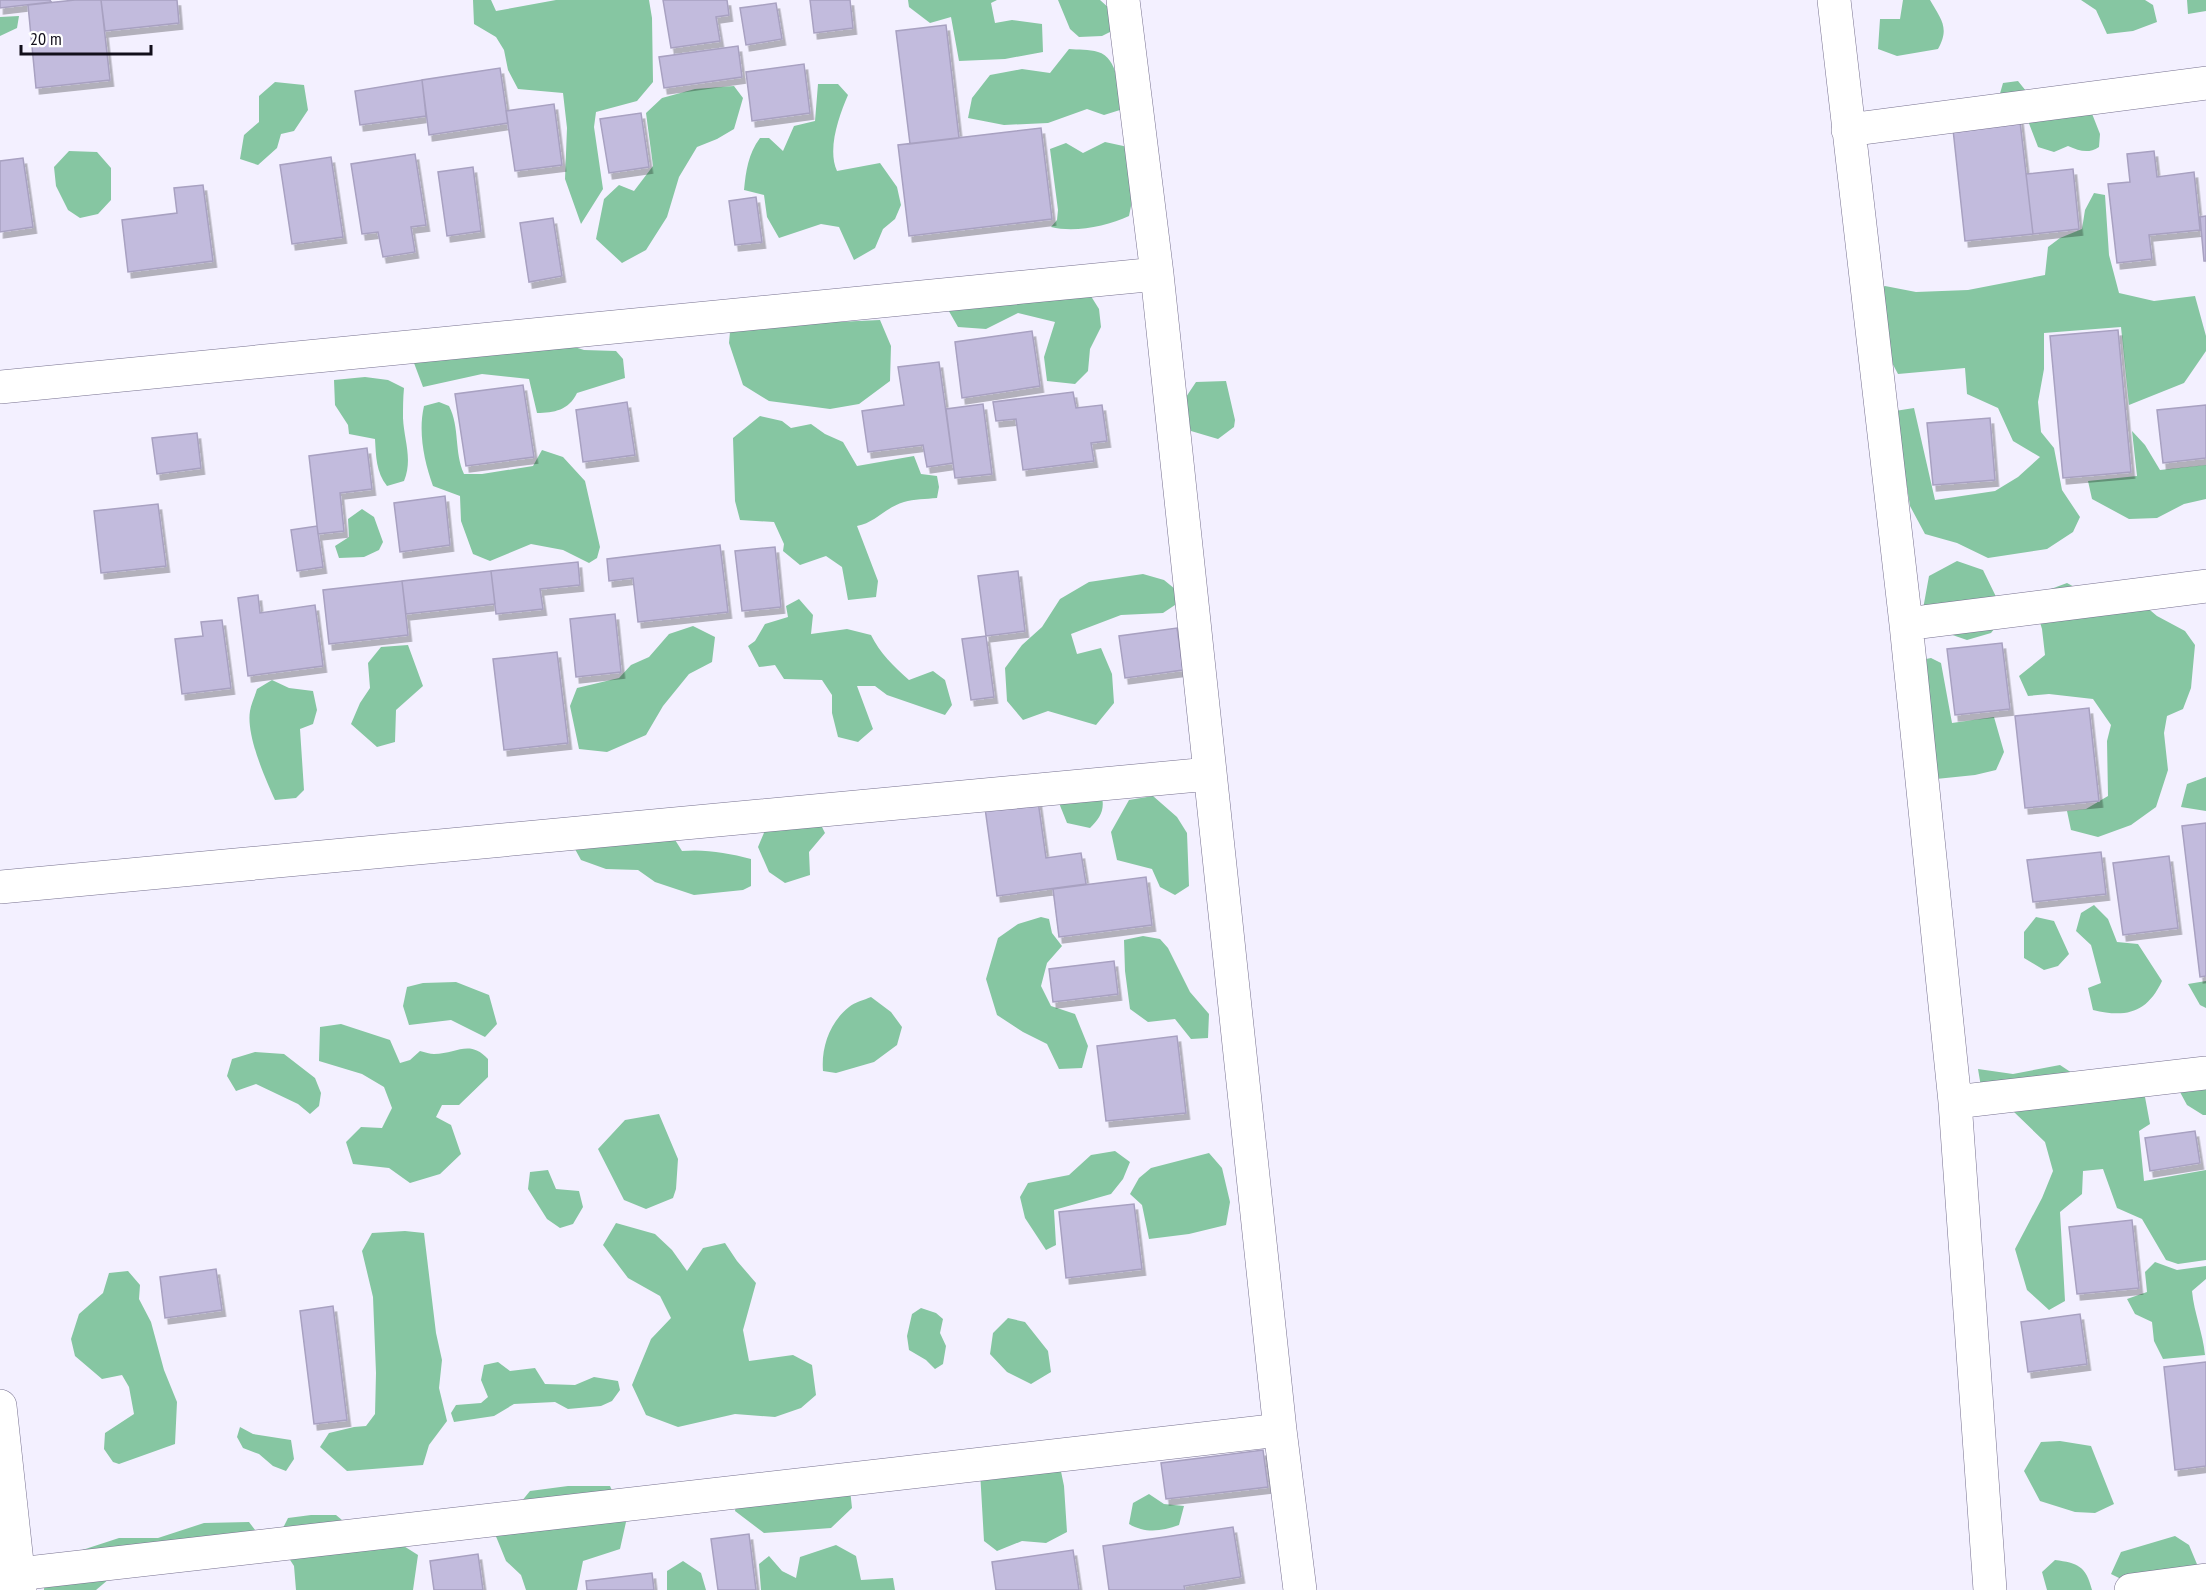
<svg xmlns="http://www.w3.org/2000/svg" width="2206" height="1590" font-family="'PT Sans Narrow',sans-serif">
	<defs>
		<filter id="shadow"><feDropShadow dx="3.5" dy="6" stdDeviation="0" flood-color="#0004"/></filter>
	</defs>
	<rect width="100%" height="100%" fill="#f3f0ff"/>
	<path fill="#86c6a2" d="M 473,0 L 491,0 L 496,11 L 556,0 L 649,0 L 652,18 L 653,82 L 637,101 L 596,112 L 594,127 L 603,189 L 581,224 L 565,179 L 567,128 L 563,93 L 518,89 L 508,70 L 504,50 L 496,37 L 474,24 Z
		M 908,0 L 997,0 L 991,3 L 995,23 L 1012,20 L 1042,24 L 1043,52 L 1005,59 L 959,61 L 951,17 L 930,23 L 909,7 Z
		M 1058,0 L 1100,0 L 1110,9 L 1114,30 L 1102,36 L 1079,37 L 1070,29 Z
		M 1903,0 L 1930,0 C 1941,19 1950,28 1938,49 L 1897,56 L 1878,49 L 1880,19 L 1900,19 Z
		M 2081,0 L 2145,0 L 2153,5 L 2157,22 L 2133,31 L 2107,34 L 2096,10 Z
		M 2187,0 L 2206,0 L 2206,11 L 2188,14 Z
		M 19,16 L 17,28 L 0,36 L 0,17 Z
		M 1069,49 C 1078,50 1089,49 1098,52 C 1118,57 1120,92 1120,110 L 1104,115 L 1087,109 L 1048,123 L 1004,125 L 968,118 L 972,98 L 990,75 L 1022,69 L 1050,73 Z
		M 2018,81 L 2030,96 L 2089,106 L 2100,134 L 2099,147 C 2088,154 2080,151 2068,146 L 2054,152 L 2038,147 L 2025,113 L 1999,97 L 2003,83 Z
		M 275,82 L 304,85 L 308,110 L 294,131 L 281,134 L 277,148 L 258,165 L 240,159 L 244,135 L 259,122 L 259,96 Z
		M 818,84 L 838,84 L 848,95 C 839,116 827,149 837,171 L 880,163 L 897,187 L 901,205 L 895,219 L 883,229 L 875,248 L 854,260 L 839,227 L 821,224 L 779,238 L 767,217 L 764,195 L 744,190 C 746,171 748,154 760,138 L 769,138 L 783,151 L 794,126 L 815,121 Z
		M 734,86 L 743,98 L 734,129 L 717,139 L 697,147 L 679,177 L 667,217 L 646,250 L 622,263 L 596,239 L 604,199 L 619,185 L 634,191 L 653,166 L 646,113 L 662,98 L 695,89 Z
		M 1105,142 L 1128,147 L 1133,196 L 1129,216 C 1107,226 1075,233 1051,227 L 1057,220 L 1058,210 L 1050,149 L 1066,143 L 1083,153 Z
		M 69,151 L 97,152 L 111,168 L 111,200 L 98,214 L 80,218 L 68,210 L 56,186 L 54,167 Z
		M 2094,193 L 2105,195 L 2109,255 L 2119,293 L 2154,301 L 2195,296 L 2206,336 L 2206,351 L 2184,383 L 2129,405 L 2121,327 L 2044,333 L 2044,369 L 2038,402 L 2041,432 L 2054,448 L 2062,490 L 2080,517 L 2073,532 L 2047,549 L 1988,558 L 1957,543 L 1925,534 L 1910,506 L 1895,411 L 1914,408 L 1935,500 L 1995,491 L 2018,477 L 2040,457 L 2013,441 L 1998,408 L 1967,394 L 1965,368 L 1898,374 L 1858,298 L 1885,286 L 1916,292 L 1968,290 L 2045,275 L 2048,247 L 2060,238 L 2082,229 L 2085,210 Z
		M 1089,293 L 1099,309 L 1101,327 L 1090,349 L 1088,371 L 1075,384 L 1047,381 L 1044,357 L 1055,322 L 1018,313 L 986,329 L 958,327 L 946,306 Z
		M 732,309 L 837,322 L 880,320 L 891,346 L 890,381 L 859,404 L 830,409 L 769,401 L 743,385 L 729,343 Z
		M 568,345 L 584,350 L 616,351 L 623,359 L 625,378 L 577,393 C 569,410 554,413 537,413 L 529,379 L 482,374 L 423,387 L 411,355 Z
		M 365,377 L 388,380 L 404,388 C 403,398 403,408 403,418 C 404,440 413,459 404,481 L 387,486 C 376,472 376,456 375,439 L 349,434 L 348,425 L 335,405 L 334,380 Z
		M 1226,381 L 1235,420 L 1234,427 L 1218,439 L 1191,431 L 1182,403 L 1196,382 Z
		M 439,402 L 449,406 C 460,427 454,452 464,474 L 482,474 L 533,466 L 542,450 L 563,457 L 585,481 L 600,547 L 597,558 L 589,563 L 563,550 L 531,544 L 490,561 L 473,554 L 461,521 L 460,496 L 433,486 C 424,461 418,432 424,406 Z
		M 760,416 L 782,421 L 791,428 L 811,424 L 825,434 L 843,442 L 857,466 L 914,456 L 921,474 L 937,476 L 939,487 L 937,498 C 926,499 914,499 904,502 C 886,507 875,523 857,526 L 878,581 L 876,597 L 848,600 L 842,567 L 826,556 L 800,565 L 783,551 L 784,544 L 774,522 L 740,520 L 735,501 L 733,438 Z
		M 2132,431 L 2145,445 L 2160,470 L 2206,465 L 2206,499 L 2184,504 L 2157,518 L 2129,519 L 2092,499 L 2088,481 L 2137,476 Z
		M 362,509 L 374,517 L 383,542 L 379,550 L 364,557 L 339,558 L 335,546 L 349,537 L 348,519 Z
		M 1957,561 L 1983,570 L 2002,609 L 1998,624 L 1991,633 L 1967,640 L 1935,629 L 1923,609 L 1929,576 Z
		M 1143,574 L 1164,580 L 1175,589 L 1175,605 L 1163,613 L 1121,615 L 1071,634 L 1077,654 L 1101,648 L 1112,674 L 1114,703 L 1096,725 L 1048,711 L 1023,720 L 1007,701 L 1005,668 L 1022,645 L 1042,627 L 1060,599 L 1089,582 Z
		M 2067,583 L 2093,597 L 2126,590 L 2157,616 L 2185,631 L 2195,645 L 2191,688 L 2183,709 L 2167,716 L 2164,733 L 2168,770 L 2156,807 L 2131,825 L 2098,837 L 2071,830 L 2067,811 L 2086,809 L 2108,796 L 2107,741 L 2111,725 L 2093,699 L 2049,694 L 2028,696 L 2019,676 L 2045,655 L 2042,629 L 2032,596 Z
		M 799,599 L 813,615 L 811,634 L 847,629 L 871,635 C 880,653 893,666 909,680 L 933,671 L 945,680 L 952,705 L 945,715 L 887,695 L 875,686 L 857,686 L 873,729 L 858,742 L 838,737 L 832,713 L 832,695 L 822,680 L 784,679 L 775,665 L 759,667 L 748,646 L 755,641 L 765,624 L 788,617 L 786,606 Z
		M 693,626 L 715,637 L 712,662 L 689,674 L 663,706 L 646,735 L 607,752 L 579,749 L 570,706 L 577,688 L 619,678 L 631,665 L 649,657 L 669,634 Z
		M 408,645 L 423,686 L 396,710 L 395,742 L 377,747 L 351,724 L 360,703 L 370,688 L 368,663 L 381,647 Z
		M 1931,658 L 1941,663 L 1952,723 L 1994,717 L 2004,752 L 1996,770 L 1975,775 L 1936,779 L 1906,663 Z
		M 272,680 L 289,688 L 313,691 L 317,710 L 313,724 L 300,729 L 304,790 L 296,798 L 275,800 C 265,778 246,735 250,711 C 251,704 255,696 257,689 Z
		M 2206,777 L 2206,811 L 2181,807 L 2187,784 Z
		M 1055,793 L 1102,797 C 1105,811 1099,819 1090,828 L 1067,823 Z
		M 1153,796 L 1177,817 L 1187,833 L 1189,886 L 1175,895 L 1160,887 L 1152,869 L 1117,860 L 1111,832 L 1129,800 Z
		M 818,819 L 825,833 L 809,852 L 810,875 L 785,883 L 769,872 L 758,847 L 769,821 Z
		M 672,835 L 682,851 C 706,849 728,853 751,859 L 751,886 L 743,890 L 694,895 L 655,882 L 638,870 L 606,869 L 581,860 L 570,840 Z
		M 2094,905 L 2108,919 L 2117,942 L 2138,944 L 2162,981 C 2147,1013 2126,1018 2093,1010 L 2088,988 L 2101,983 L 2091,945 L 2076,931 L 2081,913 Z
		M 1041,917 L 1049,919 L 1052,933 L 1062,946 L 1047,963 L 1041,986 L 1051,1006 L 1075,1014 L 1088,1046 L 1082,1068 L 1059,1069 L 1047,1044 L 1023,1032 L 997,1015 L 986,979 L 998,938 L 1018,924 Z
		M 2036,917 L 2054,921 L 2069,954 L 2058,966 L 2044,970 L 2024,958 L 2024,932 Z
		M 1143,936 L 1160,939 L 1168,948 L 1190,992 L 1209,1014 L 1208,1038 L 1191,1039 L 1175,1019 L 1148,1022 L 1130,1009 L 1125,971 L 1124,940 Z
		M 2206,981 L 2206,1008 L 2200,1005 L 2188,984 Z
		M 456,982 L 489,995 L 497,1024 L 485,1037 L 451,1020 L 409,1025 L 403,1006 L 407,987 L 423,983 Z
		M 871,997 L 891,1012 L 902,1027 L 897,1045 L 874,1062 L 836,1073 L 823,1071 C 821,1047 830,1022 849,1007 C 855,1002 864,1000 871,997 Z
		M 341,1024 L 390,1040 L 400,1063 L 410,1060 L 420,1051 C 425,1052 430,1054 434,1054 C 457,1054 469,1039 488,1059 L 488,1077 L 459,1105 L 442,1105 L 436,1117 L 451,1125 L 461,1154 L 440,1174 L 410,1183 L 389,1168 L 353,1164 L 346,1142 L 361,1127 L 382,1128 L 392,1108 L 384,1087 L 362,1074 L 319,1061 L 320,1027 Z
		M 255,1052 L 284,1054 L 315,1078 L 321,1093 L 319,1106 L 310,1114 L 298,1104 L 256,1084 L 236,1091 L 227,1076 L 232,1059 Z
		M 2060,1065 L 2084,1081 L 2145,1097 L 2150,1124 L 2139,1131 L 2144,1181 L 2206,1170 L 2206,1260 L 2178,1264 L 2166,1260 L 2142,1219 L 2117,1208 L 2103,1169 L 2083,1171 L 2082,1194 L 2060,1212 L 2065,1301 L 2049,1310 L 2027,1290 L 2015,1249 L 2042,1198 L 2053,1171 L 2045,1142 L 2014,1112 L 1983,1099 L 1978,1069 L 2013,1074 Z
		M 2206,1066 L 2206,1115 L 2203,1115 L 2187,1105 L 2174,1081 Z
		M 659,1114 L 678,1159 L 676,1189 L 673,1198 L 646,1209 L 624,1200 L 598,1149 L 625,1120 Z
		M 1115,1151 L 1130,1162 L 1123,1179 L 1111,1194 L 1054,1210 L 1056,1245 L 1046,1250 L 1025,1218 L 1020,1197 L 1028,1183 L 1069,1175 L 1091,1155 Z
		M 1209,1153 L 1222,1168 L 1230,1202 L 1226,1225 L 1189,1234 L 1149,1239 L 1142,1205 L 1130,1194 L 1139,1178 L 1151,1168 Z
		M 548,1170 L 556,1189 L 579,1191 L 583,1207 L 573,1224 L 560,1228 L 547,1219 L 528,1189 L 530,1172 Z
		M 616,1223 L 655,1234 L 672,1250 L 687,1271 L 703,1248 L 725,1243 L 737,1261 L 756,1283 L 743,1330 L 749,1361 L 793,1355 L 812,1365 L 816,1395 L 801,1408 L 775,1417 L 735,1414 L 678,1427 L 646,1415 L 632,1385 L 651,1339 L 671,1318 L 660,1296 L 628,1278 L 603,1245 Z
		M 405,1231 L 424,1233 L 436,1333 L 442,1360 L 439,1388 L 447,1421 L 429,1445 L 423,1465 L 347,1471 L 320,1447 L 329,1433 L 354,1427 L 366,1426 L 375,1414 L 376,1373 L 373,1297 L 362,1251 L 372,1233 Z
		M 2155,1262 L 2177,1270 L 2206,1266 L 2206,1279 L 2192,1291 C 2194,1313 2203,1333 2205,1355 L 2163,1359 L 2154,1341 L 2152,1322 L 2135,1314 L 2127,1299 L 2147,1292 L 2145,1272 Z
		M 128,1271 L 140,1285 L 139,1299 L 151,1322 L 164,1370 L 177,1402 L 175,1444 L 119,1464 L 113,1462 L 104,1449 L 105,1433 L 134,1414 L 129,1387 L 122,1375 L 102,1379 L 75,1356 L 71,1339 L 79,1314 L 103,1293 L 109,1273 Z
		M 921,1308 L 936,1313 L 943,1319 L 940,1333 L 946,1346 L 943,1364 L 935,1369 L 926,1360 L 909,1350 L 907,1336 L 912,1314 Z
		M 1008,1318 L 1025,1322 L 1048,1351 L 1051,1372 L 1031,1384 L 1007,1372 L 990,1354 L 993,1333 Z
		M 498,1362 L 510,1371 L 535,1368 L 545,1384 L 575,1385 L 594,1377 L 618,1381 L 620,1390 L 612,1401 L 601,1406 L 568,1409 L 555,1402 L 514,1404 L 494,1416 L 454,1422 L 451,1413 L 456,1405 L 481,1403 L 488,1397 L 481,1380 L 484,1365 Z
		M 240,1427 L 253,1434 L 291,1440 L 294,1459 L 286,1471 L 273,1466 L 259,1454 L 243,1448 L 237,1437 Z
		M 2060,1441 L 2091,1446 L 2114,1504 L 2095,1513 L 2075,1512 L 2040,1501 L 2024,1471 L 2041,1442 Z
		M 1056,1447 L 1064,1486 L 1067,1532 L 1046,1543 L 1022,1541 L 997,1551 L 984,1541 L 980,1471 Z
		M 848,1471 L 852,1508 L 831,1528 L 764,1533 L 735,1511 L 738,1495 Z
		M 568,1486 L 610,1486 L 626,1522 L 620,1549 L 583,1561 L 577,1590 L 526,1590 L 521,1575 L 506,1561 L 495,1534 L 530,1491 Z
		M 1149,1494 L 1164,1504 L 1184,1506 L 1179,1525 C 1162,1531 1146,1534 1129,1524 L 1133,1503 Z
		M 311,1515 L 336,1515 L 366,1540 L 399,1543 L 418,1555 L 413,1590 L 296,1590 L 294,1566 L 277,1540 L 288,1518 Z
		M 249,1522 L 258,1534 L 122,1568 L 96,1590 L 44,1590 L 45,1571 L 70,1554 L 119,1538 L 158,1538 L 204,1523 Z
		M 2175,1536 L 2189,1545 L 2199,1569 L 2131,1584 L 2111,1574 L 2121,1552 Z
		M 836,1545 L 856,1556 L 861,1580 L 893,1578 L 895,1590 L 761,1590 L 759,1564 L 769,1556 L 782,1571 L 796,1578 L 800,1557 Z
		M 2055,1560 C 2078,1563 2086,1566 2092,1590 L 2047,1590 L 2042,1572 Z
		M 683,1561 L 701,1573 L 706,1590 L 667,1590 L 667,1571 Z"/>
	<path fill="#c2bbdd" stroke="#a8a1c1" stroke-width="1.5" filter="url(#shadow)" d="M 0,0 L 50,0 L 51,2 L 0,8 Z
		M 75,0 L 101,0 L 110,80 L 36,88 L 28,5 Z
		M 101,0 L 177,0 L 179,23 L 105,31 Z
		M 663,0 L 727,0 L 729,15 L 716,17 L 720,41 L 671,48 Z
		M 810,0 L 850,0 L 853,28 L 814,33 Z
		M 776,3 L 782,39 L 746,45 L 740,8 Z
		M 946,25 L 959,138 L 910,144 L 896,31 Z
		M 738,46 L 742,77 L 664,88 L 659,57 Z
		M 804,64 L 810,113 L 752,121 L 746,72 Z
		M 500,68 L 508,123 L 429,135 L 422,80 Z
		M 422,80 L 426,116 L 360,125 L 355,91 Z
		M 554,104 L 562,165 L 515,171 L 506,111 Z
		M 641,113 L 649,167 L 609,173 L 600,119 Z
		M 2019,113 L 2033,234 L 1965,241 L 1952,120 Z
		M 1041,128 L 1052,219 L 909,236 L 898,145 Z
		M 2154,151 L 2157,177 L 2194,172 L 2200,230 L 2149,235 L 2152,259 L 2117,263 L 2108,184 L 2130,182 L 2127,154 Z
		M 415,154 L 426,225 L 411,227 L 415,252 L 383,257 L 378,232 L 362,234 L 351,164 Z
		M 331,157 L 343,237 L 292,244 L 280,165 Z
		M 23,158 L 33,227 L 0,232 L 0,161 Z
		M 473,167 L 481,231 L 447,236 L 438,172 Z
		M 2073,169 L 2079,229 L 2033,234 L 2026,174 Z
		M 203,185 L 213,261 L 128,272 L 122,220 L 177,213 L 174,188 Z
		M 756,197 L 762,242 L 735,245 L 729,201 Z
		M 2206,216 L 2206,261 L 2204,261 L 2200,217 Z
		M 553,218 L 562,276 L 529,282 L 520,223 Z
		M 2118,330 L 2131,472 L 2063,478 L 2050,336 Z
		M 1032,331 L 1040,386 L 962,398 L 955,342 Z
		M 939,362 L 953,463 L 927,467 L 923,445 L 868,452 L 862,411 L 904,405 L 898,367 Z
		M 523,385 L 534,457 L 466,466 L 455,394 Z
		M 1073,392 L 1076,408 L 1102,405 L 1107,441 L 1091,443 L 1094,461 L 1023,470 L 1016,419 L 996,421 L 993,402 Z
		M 627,402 L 635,455 L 583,462 L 576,410 Z
		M 983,404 L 992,474 L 955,478 L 946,409 Z
		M 2206,405 L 2206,458 L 2163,463 L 2157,410 Z
		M 1990,418 L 1995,480 L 1933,485 L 1927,423 Z
		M 197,433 L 201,468 L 157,474 L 152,438 Z
		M 367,448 L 372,489 L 340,493 L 344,531 L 318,534 L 309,456 Z
		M 445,496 L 450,545 L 400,552 L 394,503 Z
		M 158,504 L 166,566 L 101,573 L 94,511 Z
		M 317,526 L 323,567 L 297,571 L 291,530 Z
		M 720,545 L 728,612 L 638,622 L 633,578 L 609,581 L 607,559 Z
		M 775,547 L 781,607 L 742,611 L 735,551 Z
		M 578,562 L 580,585 L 540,589 L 543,609 L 496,614 L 491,571 Z
		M 491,571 L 495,604 L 406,614 L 402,581 Z
		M 1018,571 L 1025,631 L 986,636 L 978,576 Z
		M 402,581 L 408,635 L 329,644 L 323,590 Z
		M 258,595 L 260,613 L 315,605 L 323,666 L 248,676 L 238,598 Z
		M 615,614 L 621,672 L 576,677 L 570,619 Z
		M 222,620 L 231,688 L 182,694 L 175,639 L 203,636 L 201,622 Z
		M 1177,628 L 1183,670 L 1125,678 L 1119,636 Z
		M 986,636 L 994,697 L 971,700 L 962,639 Z
		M 2002,643 L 2010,709 L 1955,715 L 1947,649 Z
		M 557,652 L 568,743 L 504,750 L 493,659 Z
		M 2089,708 L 2099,801 L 2025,808 L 2015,716 Z
		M 1038,801 L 1046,858 L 1081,853 L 1086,884 L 997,896 L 985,808 Z
		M 2206,823 L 2206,976 L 2200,977 L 2182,826 Z
		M 2101,852 L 2106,894 L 2033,902 L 2027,860 Z
		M 2169,856 L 2178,928 L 2123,935 L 2113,863 Z
		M 1146,877 L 1152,925 L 1059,937 L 1053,889 Z
		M 1114,961 L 1118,994 L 1053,1002 L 1049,969 Z
		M 1177,1036 L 1186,1113 L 1106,1121 L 1097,1046 Z
		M 2195,1131 L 2200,1163 L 2150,1171 L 2145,1138 Z
		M 1134,1204 L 1142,1269 L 1066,1278 L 1059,1212 Z
		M 2132,1220 L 2139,1288 L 2077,1294 L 2069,1227 Z
		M 216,1269 L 222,1310 L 165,1318 L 160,1277 Z
		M 333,1306 L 347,1420 L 314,1424 L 300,1311 Z
		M 2080,1314 L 2087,1364 L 2028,1372 L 2021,1322 Z
		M 2206,1362 L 2206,1466 L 2175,1470 L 2164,1367 Z
		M 1263,1450 L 1268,1487 L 1166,1499 L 1161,1463 Z
		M 1233,1527 L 1241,1577 L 1184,1586 L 1185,1590 L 1109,1590 L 1103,1546 Z
		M 749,1534 L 756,1590 L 718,1590 L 711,1539 Z
		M 1073,1550 L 1079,1590 L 996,1590 L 992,1562 Z
		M 478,1554 L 483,1590 L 434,1590 L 430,1561 Z
		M 652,1573 L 654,1590 L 587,1590 L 586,1581 Z"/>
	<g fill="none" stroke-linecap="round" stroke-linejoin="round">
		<defs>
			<path id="minor" d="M 1123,0 L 1157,274 L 1280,1430 L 1300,1590
				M 1834,0 L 1906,624 L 1955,1102 L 1990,1590
				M 1848,130 L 2206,83
				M 0,387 L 1157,274
				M 1906,624 L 2206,586
				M 0,887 L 1209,774
				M 1955,1102 L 2206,1073
				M 0,1406 L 20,1590
				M 0,1576 L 1280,1430
				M 2131,1590 L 2206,1580"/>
		</defs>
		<use href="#minor" stroke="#77718f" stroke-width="34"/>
		<use href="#minor" stroke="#fff" stroke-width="33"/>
	</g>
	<path d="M21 45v9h130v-9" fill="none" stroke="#120f1b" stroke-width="3"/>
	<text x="30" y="45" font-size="18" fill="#120f1b" stroke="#ffffff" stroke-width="4.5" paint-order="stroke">20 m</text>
</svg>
